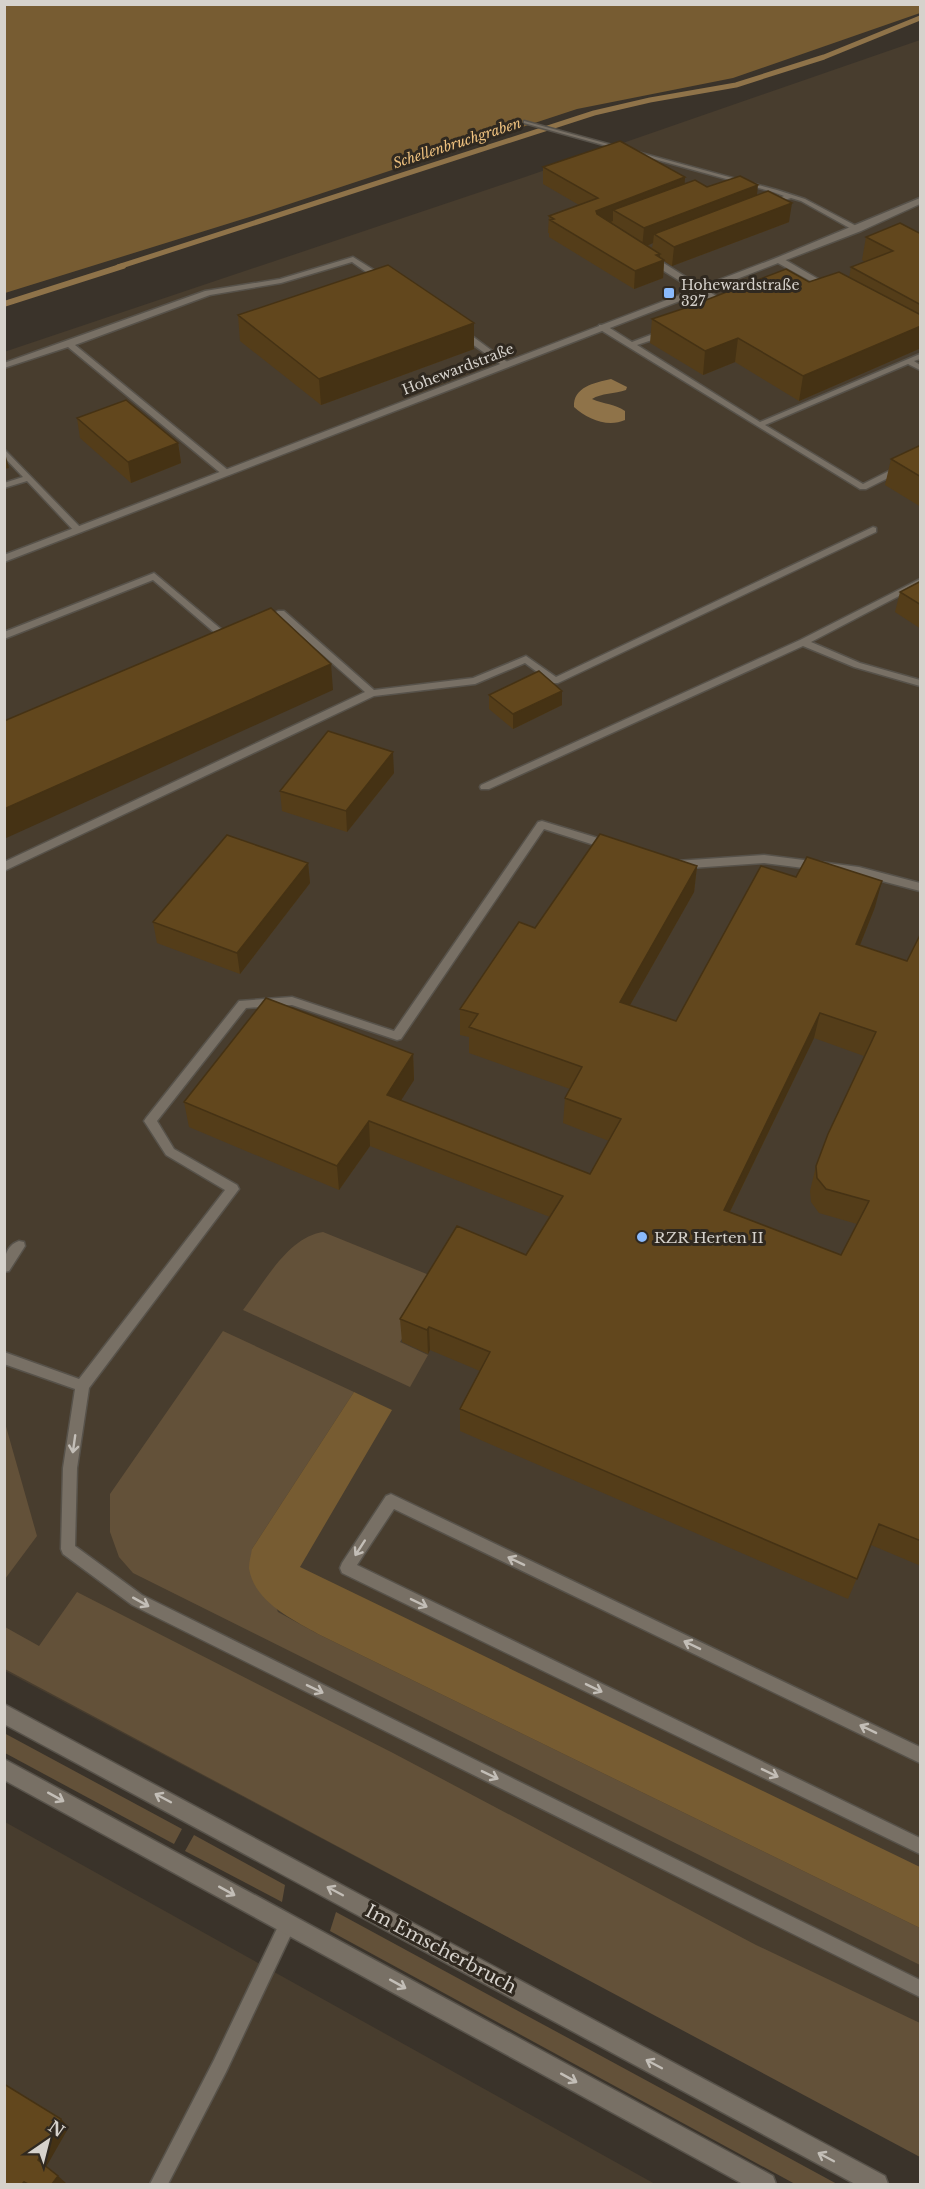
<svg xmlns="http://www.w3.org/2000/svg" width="925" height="2189" font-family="'Libre Baskerville',serif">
	<rect width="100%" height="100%" fill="#3a332a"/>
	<path fill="#483d2e" d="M 920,40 L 920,2155 L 5,1671 L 4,352 L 525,177 Z
		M 5,1822 L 655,2184 L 5,2184 Z"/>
	<path fill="#635139" d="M 323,1232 L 439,1279 L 400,1342 L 428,1355 L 410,1387 L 243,1310 C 264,1283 288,1237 323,1232 Z
		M 223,1331 L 354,1392 L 252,1549 L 278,1612 L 318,1634 L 920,1928 L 920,1965 L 133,1573 L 119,1557 L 110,1532 L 110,1494 Z
		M 5,1423 L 37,1536 L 5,1579 L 4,1579 Z
		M 77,1592 L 393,1753 L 756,1945 L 920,2023 L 920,2157 L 5,1669 L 5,1627 L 39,1646 Z
		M 4,1733 L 182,1829 L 174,1844 L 5,1753 Z
		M 194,1835 L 285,1885 L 282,1902 L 185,1851 Z
		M 336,1912 L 837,2184 L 795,2184 L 330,1931 Z"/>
	<path fill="#775c32" d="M 5,5 L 920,5 L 920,13 L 733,78 L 577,109 L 256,215 L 5,293 Z
		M 354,1392 L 392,1410 L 300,1567 L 920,1867 L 920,1928 L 318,1634 C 292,1619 254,1602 249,1568 C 249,1562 251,1555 252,1549 Z"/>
	<path fill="#8f7349" d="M 611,379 L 627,387 L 626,390 C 615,394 601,393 592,399 C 603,404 616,404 625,411 L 625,420 C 608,428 587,419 574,407 C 573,387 594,383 611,379 Z"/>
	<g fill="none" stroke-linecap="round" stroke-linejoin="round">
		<path stroke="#8f7349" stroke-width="5" d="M 118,267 L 594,113 L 650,100 L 736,85 L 824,57 L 920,18"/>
		<path stroke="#8f7349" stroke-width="6" d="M 4,304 L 123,266"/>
		<defs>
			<path id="lane" d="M 524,121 L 777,190 L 805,199 L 862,229 L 855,231 L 801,201 L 791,198 L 768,205 L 768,203 L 784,196 L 773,192 L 524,123 Z
				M 353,257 L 385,277 L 385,281 L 379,281 L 352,262 L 281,283 L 210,295 L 75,345 L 229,471 L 229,475 L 223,475 L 68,347 L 4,368 L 4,363 L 205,291 L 280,279 Z
				M 648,257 L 654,257 L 724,301 L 728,307 L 721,309 L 718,305 L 648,261 Z
				M 776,258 L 782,258 L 832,287 L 825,289 L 776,262 Z
				M 599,325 L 605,325 L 632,342 L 661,331 L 667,331 L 667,335 L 637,345 L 760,422 L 920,354 L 920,359 L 914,361 L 920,365 L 920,370 L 908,364 L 765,425 L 863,484 L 917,457 L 920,457 L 920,462 L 866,489 L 860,489 L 599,329 Z
				M 458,330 L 464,330 L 510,364 L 503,366 L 458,334 Z
				M 4,449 L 81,528 L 81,532 L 75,532 L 27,481 L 4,488 L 4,483 L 23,477 L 4,457 Z
				M 873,527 L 876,528 L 876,532 L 558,683 L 552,683 L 525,663 L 475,684 L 374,696 L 4,871 L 4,862 L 365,692 L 280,617 L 264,624 L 259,621 L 278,611 L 284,611 L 374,690 L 473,678 L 526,656 L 556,677 Z
				M 154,573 L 228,635 L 228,639 L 222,639 L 153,580 L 4,639 L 4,632 Z
				M 920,579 L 920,585 L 811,642 L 860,663 L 920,680 L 920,686 L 854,667 L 803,646 L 489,789 L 481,789 L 480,787 L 481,785 L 800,640 Z
				M 542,821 L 614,843 L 615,846 L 610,850 L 544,829 L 401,1039 L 397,1040 L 292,1005 L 246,1008 L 157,1121 L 174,1149 L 237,1185 L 239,1189 L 89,1388 L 77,1468 L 75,1546 L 142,1595 L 920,1980 L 920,1997 L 132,1605 L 63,1554 L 61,1549 L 63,1468 L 75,1389 L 4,1364 L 4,1352 L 79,1379 L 225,1190 L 166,1155 L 146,1124 L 144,1121 L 146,1118 L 239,1001 L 292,997 L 394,1031 L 538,822 Z
				M 764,855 L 859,867 L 920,883 L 920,891 L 859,875 L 764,863 L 676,869 L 671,865 L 676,861 Z
				M 19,1241 L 24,1242 L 25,1246 L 9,1271 L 4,1272 C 4,1259 5,1246 19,1241 Z
				M 391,1494 L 920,1747 L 920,1763 L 394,1509 L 357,1565 L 920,1838 L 920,1854 L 342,1573 L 340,1568 L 342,1563 L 386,1496 Z
				M 288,1916 L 294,1918 L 296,1924 L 226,2072 L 168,2184 L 150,2184 L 214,2060 L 282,1918 Z"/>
			<path id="street" d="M 920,198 L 920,204 L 861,231 L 4,562 L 4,555 L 776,258 Z"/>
			<path id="secondary" d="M 4,1704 L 885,2176 L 888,2184 L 855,2184 L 4,1724 Z
				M 4,1759 L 773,2176 L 776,2184 L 743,2184 L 4,1780 Z"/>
		</defs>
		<use href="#lane" stroke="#57524a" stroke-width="3"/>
		<use href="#street" stroke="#57524a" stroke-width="3"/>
		<use href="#secondary" stroke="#57524a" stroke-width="3"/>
		<use href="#lane" fill="#787065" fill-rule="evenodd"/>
		<use href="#street" fill="#787065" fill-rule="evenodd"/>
		<use href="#secondary" fill="#787065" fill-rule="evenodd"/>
	</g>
	<path fill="#543d19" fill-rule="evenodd" d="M 543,167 L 707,187 L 757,195 L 789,222 L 672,266 L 664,261 L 663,278 L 634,289 L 549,237 L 549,233 L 548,233 L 549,216 L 579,205 L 543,184 ZM 653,243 L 652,248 L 648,245 Z
		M 921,232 L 921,348 L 799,401 L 735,362 L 703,375 L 650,343 L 652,319 L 849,278 L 851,267 L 865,262 L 862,260 L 866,237 Z
		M 238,315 L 474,349 L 321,405 L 240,341 Z
		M 77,418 L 178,443 L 181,463 L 131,483 L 80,438 Z
		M 921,445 L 921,507 L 885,485 L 891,459 Z
		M 921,581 L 921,629 L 895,612 L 900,592 Z
		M 562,691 L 562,705 L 513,729 L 489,709 L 489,695 Z
		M 394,773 L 347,832 L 282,811 L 280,791 Z
		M 308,863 L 310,883 L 240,974 L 157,943 L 153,922 Z
		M 697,866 L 694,892 L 630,1005 L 676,1021 L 875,907 L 860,945 L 907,961 L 921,933 L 921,1566 L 871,1545 L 848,1599 L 460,1431 L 460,1409 L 480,1371 L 430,1350 L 428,1354 L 402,1342 L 400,1319 L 526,1255 L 550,1217 L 370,1146 L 339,1190 L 189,1127 L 184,1102 L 413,1054 L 414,1080 L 400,1101 L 590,1174 L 609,1141 L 563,1123 L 565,1098 L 570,1089 L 469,1053 L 469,1037 L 460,1035 L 460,1009 L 535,928 ZM 814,1038 L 864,1056 L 816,1166 L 810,1191 L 811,1202 L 819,1213 L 857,1224 L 841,1255 L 730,1212 Z"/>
	<path fill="#453214" d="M 685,177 L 684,194 L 613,210 L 613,221 L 595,228 L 596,211 Z
		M 758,185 L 756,204 L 654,234 L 653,243 L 642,248 L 644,228 Z
		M 792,203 L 789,222 L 672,266 L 674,247 Z
		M 660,254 L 660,262 L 664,260 L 663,278 L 634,289 L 635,271 L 656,255 Z
		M 474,323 L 474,349 L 321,405 L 319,379 Z
		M 921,326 L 921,348 L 799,401 L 803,376 Z
		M 738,338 L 735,362 L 703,375 L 705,351 Z
		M 178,443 L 181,463 L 131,483 L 128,462 Z
		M 4,449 L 9,468 L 4,469 Z
		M 331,664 L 333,690 L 4,839 L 4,809 Z
		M 562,691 L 562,705 L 513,729 L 513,714 Z
		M 393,752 L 394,773 L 347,832 L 346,811 Z
		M 308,863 L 310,883 L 240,974 L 237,953 Z
		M 697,866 L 694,892 L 617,1028 L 620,1002 Z
		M 882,881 L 875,907 L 850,970 L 856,944 Z
		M 820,1013 L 814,1038 L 719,1234 L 724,1210 Z
		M 413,1054 L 414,1080 L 388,1121 L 387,1095 Z
		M 369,1121 L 370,1146 L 339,1190 L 337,1166 Z
		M 429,1327 L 430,1350 L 428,1354 L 427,1330 Z
		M 61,2119 L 69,2127 L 46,2167 L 38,2160 Z
		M 58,2176 L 66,2183 L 65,2184 L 52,2184 Z"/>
	<path fill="#62471d" stroke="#453214" stroke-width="1.5" fill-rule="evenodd" d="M 620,141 L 685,177 L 596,211 L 597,214 L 660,254 L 656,255 L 664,260 L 635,271 L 550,220 L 554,219 L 549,216 L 598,198 L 543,167 Z
		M 740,176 L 758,185 L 644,228 L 613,210 L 695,180 L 707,187 Z
		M 768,191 L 792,203 L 674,247 L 654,234 Z
		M 900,223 L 919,233 L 921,232 L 921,305 L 851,267 L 893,251 L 866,237 Z
		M 388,265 L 474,323 L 319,379 L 238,315 Z
		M 786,269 L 809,282 L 839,272 L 921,315 L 921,326 L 803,376 L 738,338 L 705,351 L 652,319 L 688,307 Z
		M 126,400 L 178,443 L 128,462 L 77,418 Z
		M 921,445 L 921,477 L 891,459 Z
		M 921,581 L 921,605 L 900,592 Z
		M 271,608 L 331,664 L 4,809 L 4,721 Z
		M 539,671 L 562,691 L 513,714 L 489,695 Z
		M 328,731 L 393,752 L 346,811 L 280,791 Z
		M 600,834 L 697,866 L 620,1002 L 676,1021 L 761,866 L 796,877 L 807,857 L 882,881 L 856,944 L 907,961 L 921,933 L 921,1541 L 879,1524 L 857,1579 L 460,1409 L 490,1352 L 429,1327 L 427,1330 L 400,1319 L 457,1226 L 526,1255 L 563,1196 L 369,1121 L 337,1166 L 184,1102 L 266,998 L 413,1054 L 387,1095 L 590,1174 L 621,1119 L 565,1098 L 582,1067 L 469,1027 L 478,1014 L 460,1009 L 519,922 L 535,928 ZM 820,1013 L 876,1032 L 828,1134 L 816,1166 L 817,1178 L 826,1189 L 869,1201 L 841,1255 L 724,1210 Z
		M 227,835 L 308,863 L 237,953 L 153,922 Z
		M 4,2084 L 61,2119 L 38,2160 L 58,2176 L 52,2184 L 28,2184 L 24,2182 L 22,2184 L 4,2184 Z"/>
	<defs><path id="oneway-shaft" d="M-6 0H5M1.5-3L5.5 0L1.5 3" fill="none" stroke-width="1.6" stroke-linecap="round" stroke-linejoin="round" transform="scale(1.5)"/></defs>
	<g stroke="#c3beb7">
		<use href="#oneway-shaft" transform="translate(74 1444) rotate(98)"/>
		<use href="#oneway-shaft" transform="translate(360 1548) rotate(123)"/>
		<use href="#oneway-shaft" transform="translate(516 1561) rotate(-154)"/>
		<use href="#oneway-shaft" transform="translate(141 1602) rotate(29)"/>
		<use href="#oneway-shaft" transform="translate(419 1603) rotate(26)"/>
		<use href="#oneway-shaft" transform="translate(692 1645) rotate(-154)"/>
		<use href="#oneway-shaft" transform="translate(594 1688) rotate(26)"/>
		<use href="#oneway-shaft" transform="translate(315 1689) rotate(26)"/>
		<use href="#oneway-shaft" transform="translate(868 1729) rotate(-154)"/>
		<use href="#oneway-shaft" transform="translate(770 1773) rotate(26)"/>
		<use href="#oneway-shaft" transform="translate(490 1775) rotate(26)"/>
		<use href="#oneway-shaft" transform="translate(56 1797) rotate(29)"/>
		<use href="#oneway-shaft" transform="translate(163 1798) rotate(-152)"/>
		<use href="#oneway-shaft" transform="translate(227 1891) rotate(29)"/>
		<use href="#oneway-shaft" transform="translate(335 1891) rotate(-152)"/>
		<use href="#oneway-shaft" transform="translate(398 1984) rotate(29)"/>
		<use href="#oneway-shaft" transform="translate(654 2064) rotate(-152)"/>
		<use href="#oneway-shaft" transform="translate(569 2078) rotate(29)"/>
		<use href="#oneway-shaft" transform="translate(826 2157) rotate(-152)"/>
	</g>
	<g fill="#8abafc" stroke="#302920" stroke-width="2">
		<rect x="663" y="287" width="12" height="12" rx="3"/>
		<circle cx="642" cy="1237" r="6"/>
	</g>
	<g text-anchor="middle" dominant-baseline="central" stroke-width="6" stroke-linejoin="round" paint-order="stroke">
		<g font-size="14" font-style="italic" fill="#edc07e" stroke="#302920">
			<text transform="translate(457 143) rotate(-18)">Schellenbruchgraben</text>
		</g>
		<g font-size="14" fill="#d6d2cc" stroke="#302920" text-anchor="start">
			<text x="681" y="285">Hohewardstraße<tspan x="681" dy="16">327</tspan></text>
		</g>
		<g font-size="14" fill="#d6d2cc" stroke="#302920">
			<text transform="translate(458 369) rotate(-21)">Hohewardstraße</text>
		</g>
		<g font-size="15" fill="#d6d2cc" stroke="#302920" text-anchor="start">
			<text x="654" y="1237">RZR Herten II</text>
		</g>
		<g font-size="18" fill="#d6d2cc" stroke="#302920">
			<text transform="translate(441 1949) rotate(28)">Im Emscherbruch</text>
		</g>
	</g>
	<rect width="925" height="2189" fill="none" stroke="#d6d2cc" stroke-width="12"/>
	<g transform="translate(48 2141) rotate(35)" stroke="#302920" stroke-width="4.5" paint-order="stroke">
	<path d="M0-4.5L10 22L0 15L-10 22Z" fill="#d6d2cc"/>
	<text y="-9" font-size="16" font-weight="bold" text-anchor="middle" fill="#d6d2cc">N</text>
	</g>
</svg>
